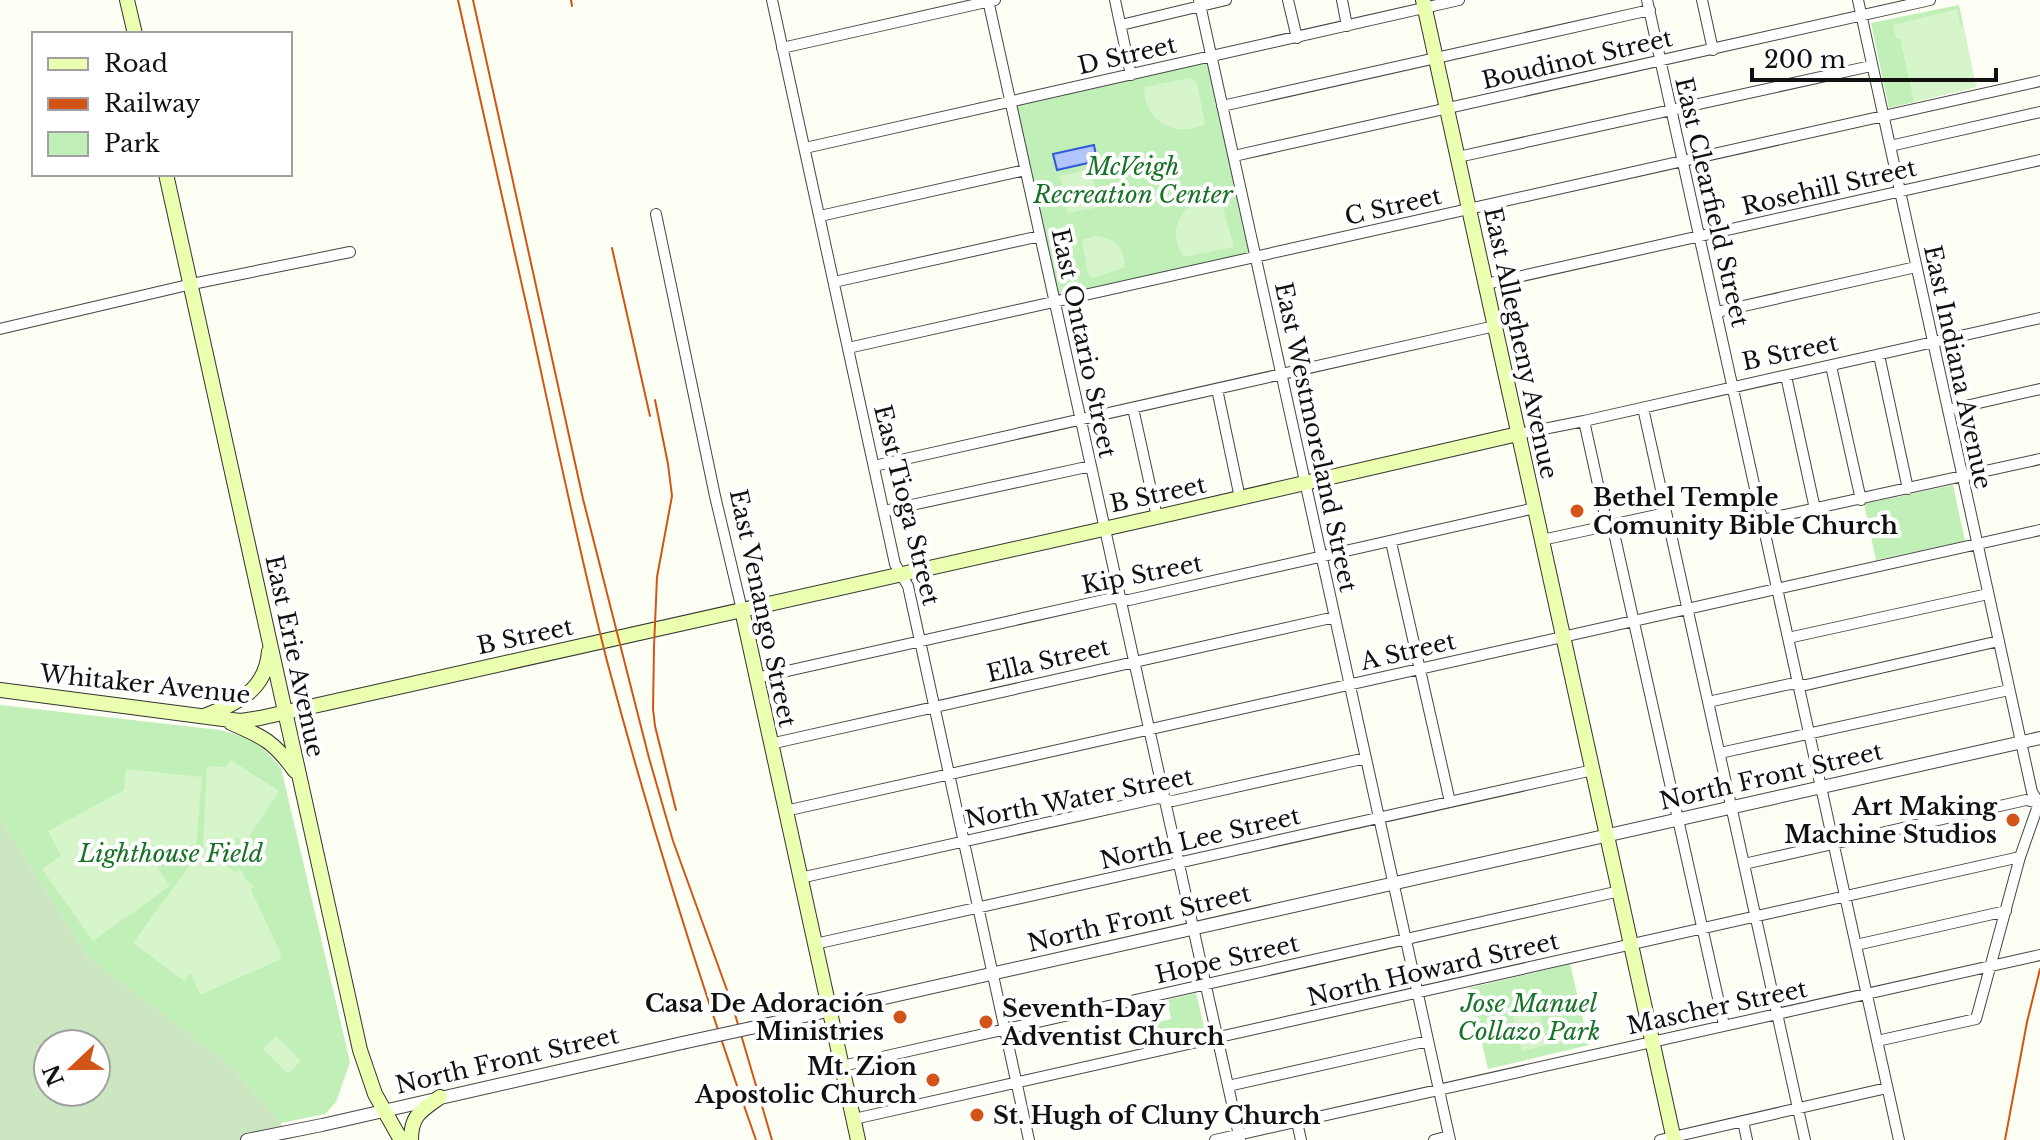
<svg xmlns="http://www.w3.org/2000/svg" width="2040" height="1140" font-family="'Libre Baskerville',serif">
	<rect width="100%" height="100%" fill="#fdfff4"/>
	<path fill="#c0efb8" d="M 1959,5 L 1976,87 L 1889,108 L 1871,23 Z
		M 1211,57 L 1256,257 L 1055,302 L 1010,101 Z
		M 1953,485 L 1965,541 L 1876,560 L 1864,504 Z
		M 0,705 L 220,730 C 252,738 259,742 281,768 L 350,1062 L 336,1102 L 325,1114 L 281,1123 L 231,1066 L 88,957 L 0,818 Z
		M 1570,964 L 1589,1045 L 1488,1069 L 1469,988 Z
		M 1196,993 L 1205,1031 L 1153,1043 L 1148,1024 L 1171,1019 L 1167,1000 Z"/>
	<path fill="#cbe6c0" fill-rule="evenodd" d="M 0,818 L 88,957 L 231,1066 L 281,1123 L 286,1140 L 0,1140 ZM 48,1044 L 96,1044 L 96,1092 L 48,1092 Z"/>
	<path fill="#d7f5cb" d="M 1957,9 L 1960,25 L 1963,25 L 1976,87 L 1914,102 L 1900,38 L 1896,38 L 1893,25 Z
		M 1190,78 L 1197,82 L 1205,124 C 1175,139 1144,121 1144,87 Z
		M 1091,169 L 1099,207 L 1068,213 L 1060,176 Z
		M 1206,200 L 1221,201 L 1234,247 L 1184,257 C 1167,234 1178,206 1206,200 Z
		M 1096,236 C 1115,238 1124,248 1125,267 L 1093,278 L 1088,274 L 1082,240 Z
		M 231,760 L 279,791 L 245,843 L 236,837 L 235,850 L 204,849 L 235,872 L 241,870 L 246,880 L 254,886 L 251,890 L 281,954 L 279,960 L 200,995 L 191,973 L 184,981 L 133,943 L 192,862 L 151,858 L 170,886 L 93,941 L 42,869 L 61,856 L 48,831 L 124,790 L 126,769 L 202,777 L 195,859 L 203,848 L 207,766 L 226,767 Z
		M 1539,1011 L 1543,1027 L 1517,1033 L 1513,1017 Z
		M 1544,1029 L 1547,1045 L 1522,1051 L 1518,1035 Z
		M 276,1036 L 301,1061 L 288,1074 L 263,1049 Z"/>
	<path fill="#b2c5fd" stroke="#3057dd" stroke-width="2" d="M 1094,145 L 1097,161 L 1057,170 L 1053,154 Z"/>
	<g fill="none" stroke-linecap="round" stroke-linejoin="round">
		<defs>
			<path id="minor" d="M 772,0 L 895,564 L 908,586 L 1029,1140
				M 988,0 L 1240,1140
				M 1115,0 L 1131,75
				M 1199,0 L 1450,1140
				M 1288,0 L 1297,38
				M 1342,0 L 1347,26
				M 1647,0 L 1899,1140
				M 1702,0 L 1713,50
				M 1858,0 L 2032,792 L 2039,803
				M 1121,25 L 1226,0
				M 782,48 L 995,0
				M 1222,106 L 1650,10
				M 1890,146 L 2040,112
				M 805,148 L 1459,0
				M 1234,156 L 1930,0
				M 1458,157 L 1871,66
				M 656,214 L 715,496 L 742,610
				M 820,216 L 1025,170
				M 834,282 L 1040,236
				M 1486,284 L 2040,160
				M 1717,312 L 1916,267
				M 0,329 L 192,284 L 350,252
				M 848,348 L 2040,81
				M 1879,355 L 1908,489
				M 1831,366 L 1861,500
				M 1786,376 L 1815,509
				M 1217,389 L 1240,498
				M 1133,408 L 1157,517
				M 1643,408 L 1805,1140
				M 1948,410 L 2040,389
				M 1584,421 L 1607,525
				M 1518,434 L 1584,421 L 2040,318
				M 874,466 L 1495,326
				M 884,511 L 1091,466
				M 1762,520 L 2040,459
				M 1612,524 L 1724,1025
				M 1542,540 L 1666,513
				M 1391,542 L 1450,802
				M 1788,638 L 1988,594
				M 756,678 L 1113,598 L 1129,600 L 1535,508
				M 1708,702 L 1790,684 L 1806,685 L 1999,641
				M 770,744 L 1335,617
				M 1720,753 L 2009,690
				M 785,811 L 2040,530
				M 1744,864 L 2026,800 L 2039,803
				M 800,878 L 1158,798 L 1173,801 L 1366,758
				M 815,944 L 1593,770
				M 1856,945 L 2006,911
				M 1877,1041 L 1976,1019 L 2020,857 L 2040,800
				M 842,1066 L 1620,891
				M 1228,1086 L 1428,1041
				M 854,1119 L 2020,857
				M 1743,1121 L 1747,1140
				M 1297,1122 L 1301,1140
				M 1215,1140 L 2040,955
				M 1434,1140 L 1449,1136
				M 1660,1140 L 1887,1088"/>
			<path id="tertiary" d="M 751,1028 L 2040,738
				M 247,1140 L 322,1125 L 682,1043"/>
			<path id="secondary" d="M 127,0 L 135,34
				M 1423,0 L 1674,1140
				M 166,174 L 360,1050 L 375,1094 L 401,1140
				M 742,610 L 858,1140
				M 0,690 L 223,719 L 241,721 L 260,718 L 1157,517 L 1518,434
				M 204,716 C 237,703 266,691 269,651
				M 231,723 C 264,737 274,742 295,771
				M 411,1140 C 411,1115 421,1111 440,1097"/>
		</defs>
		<use href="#minor" stroke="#444" stroke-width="12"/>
		<use href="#tertiary" stroke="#444" stroke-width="14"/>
		<use href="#secondary" stroke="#333" stroke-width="16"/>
		<use href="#minor" stroke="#fff" stroke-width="10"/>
		<use href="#tertiary" stroke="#fff" stroke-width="12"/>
		<use href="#secondary" stroke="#eaffaf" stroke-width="14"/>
		<path stroke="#d25517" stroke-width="2" d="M 458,0 C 483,110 508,220 532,330 C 556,441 579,551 607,661 C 650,823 700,982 756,1140
			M 473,0 L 583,499 L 649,758 L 673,841 L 732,1004 L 772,1140
			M 571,0 L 572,6
			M 612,248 L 650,416
			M 655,400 L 668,464 L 672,496 L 657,577 L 654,647 L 653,709 L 655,726 L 676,810
			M 2005,1140 L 2027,1022 L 2040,969"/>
		<defs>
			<path id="tertiary-bridge" d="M 682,1043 L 751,1028"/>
		</defs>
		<use href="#tertiary-bridge" stroke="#444" stroke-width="14" stroke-linecap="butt"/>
		<use href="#tertiary-bridge" stroke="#fff" stroke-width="12"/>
	</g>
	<g fill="#d25517" stroke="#fff" stroke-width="3">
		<circle cx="1577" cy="511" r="8"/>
		<circle cx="2013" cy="820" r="8"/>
		<circle cx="900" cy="1017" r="8"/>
		<circle cx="986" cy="1022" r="8"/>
		<circle cx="933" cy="1080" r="8"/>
		<circle cx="977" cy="1115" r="8"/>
	</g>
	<g text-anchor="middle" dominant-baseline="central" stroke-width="8" stroke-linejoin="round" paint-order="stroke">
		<g font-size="24" fill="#111" stroke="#fff">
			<text transform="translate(1127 55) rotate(-13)">D Street</text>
			<text transform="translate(1577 59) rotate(-13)">Boudinot Street</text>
			<text transform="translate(1829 187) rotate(-13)">Rosehill Street</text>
			<text transform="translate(1712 202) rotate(77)">East Clearfield Street</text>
			<text transform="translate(1393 206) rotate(-13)">C Street</text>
			<text transform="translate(1084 343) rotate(78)">East Ontario Street</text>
			<text transform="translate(1521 343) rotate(78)">East Allegheny Avenue</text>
			<text transform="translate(1790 352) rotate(-12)">B Street</text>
			<text transform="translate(1958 367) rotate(78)">East Indiana Avenue</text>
			<text transform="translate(1316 437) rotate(78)">East Westmoreland Street</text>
			<text transform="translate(1158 494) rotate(-12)">B Street</text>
			<text transform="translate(907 505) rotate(76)">East Tioga Street</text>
			<text transform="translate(1142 574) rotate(-11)">Kip Street</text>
			<text transform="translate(763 608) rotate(78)">East Venango Street</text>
			<text transform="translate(525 636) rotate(-12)">B Street</text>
			<text transform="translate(1408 651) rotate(-13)">A Street</text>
			<text transform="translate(295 656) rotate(78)">East Erie Avenue</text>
			<text transform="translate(1048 660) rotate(-13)">Ella Street</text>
			<text transform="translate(145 684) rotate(6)">Whitaker Avenue</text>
			<text transform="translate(1771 776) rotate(-13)">North Front Street</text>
			<text transform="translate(1079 798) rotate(-11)">North Water Street</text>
			<text transform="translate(1200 838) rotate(-13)">North Lee Street</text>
			<text transform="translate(1139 918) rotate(-13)">North Front Street</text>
			<text transform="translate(1227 959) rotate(-13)">Hope Street</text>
			<text transform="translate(1433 969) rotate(-13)">North Howard Street</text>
			<text transform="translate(1717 1007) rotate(-12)">Mascher Street</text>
			<text transform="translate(507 1060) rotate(-13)">North Front Street</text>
		</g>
		<g font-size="24" font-style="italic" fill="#187227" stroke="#fff">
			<text x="1133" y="166">McVeigh<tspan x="1133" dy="28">Recreation Center</tspan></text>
			<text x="171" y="853">Lighthouse Field</text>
			<text x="1529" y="1003">Jose Manuel<tspan x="1529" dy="28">Collazo Park</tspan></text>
		</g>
		<g font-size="24" font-weight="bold" fill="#111" stroke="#fff" text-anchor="start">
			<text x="1593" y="497">Bethel Temple<tspan x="1593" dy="28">Comunity Bible Church</tspan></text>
			<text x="1997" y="806" text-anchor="end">Art Making<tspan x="1997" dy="28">Machine Studios</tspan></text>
			<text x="884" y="1003" text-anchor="end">Casa De Adoración<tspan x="884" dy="28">Ministries</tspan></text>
			<text x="1002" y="1008">Seventh-Day<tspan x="1002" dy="28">Adventist Church</tspan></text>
			<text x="917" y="1066" text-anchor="end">Mt. Zion<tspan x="917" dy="28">Apostolic Church</tspan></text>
			<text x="993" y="1115">St. Hugh of Cluny Church</text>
		</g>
	</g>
	<rect x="32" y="32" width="260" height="144" fill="#ffffff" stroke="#a0a0a0" stroke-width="2"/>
	<rect x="48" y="58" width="40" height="12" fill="#eaffaf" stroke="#a0a0a0" stroke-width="2"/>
	<text x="104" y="72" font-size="24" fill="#111111">Road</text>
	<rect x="48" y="98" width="40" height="12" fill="#d25517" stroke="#a0a0a0" stroke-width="2"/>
	<text x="104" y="112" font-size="24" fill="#111111">Railway</text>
	<rect x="48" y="132" width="40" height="24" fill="#c0efb8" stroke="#a0a0a0" stroke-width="2"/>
	<text x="104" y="152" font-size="24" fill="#111111">Park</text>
	<g transform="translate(72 1068) rotate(248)"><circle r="38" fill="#ffffff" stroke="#a0a0a0" stroke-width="2"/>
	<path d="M0-6L14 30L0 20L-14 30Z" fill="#d25517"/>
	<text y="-12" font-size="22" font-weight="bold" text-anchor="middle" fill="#111111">N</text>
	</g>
	<path d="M1752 68v12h244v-12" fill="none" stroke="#111111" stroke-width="4"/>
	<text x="1764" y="68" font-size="24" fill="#111111" stroke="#ffffff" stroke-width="6" paint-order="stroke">200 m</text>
</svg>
